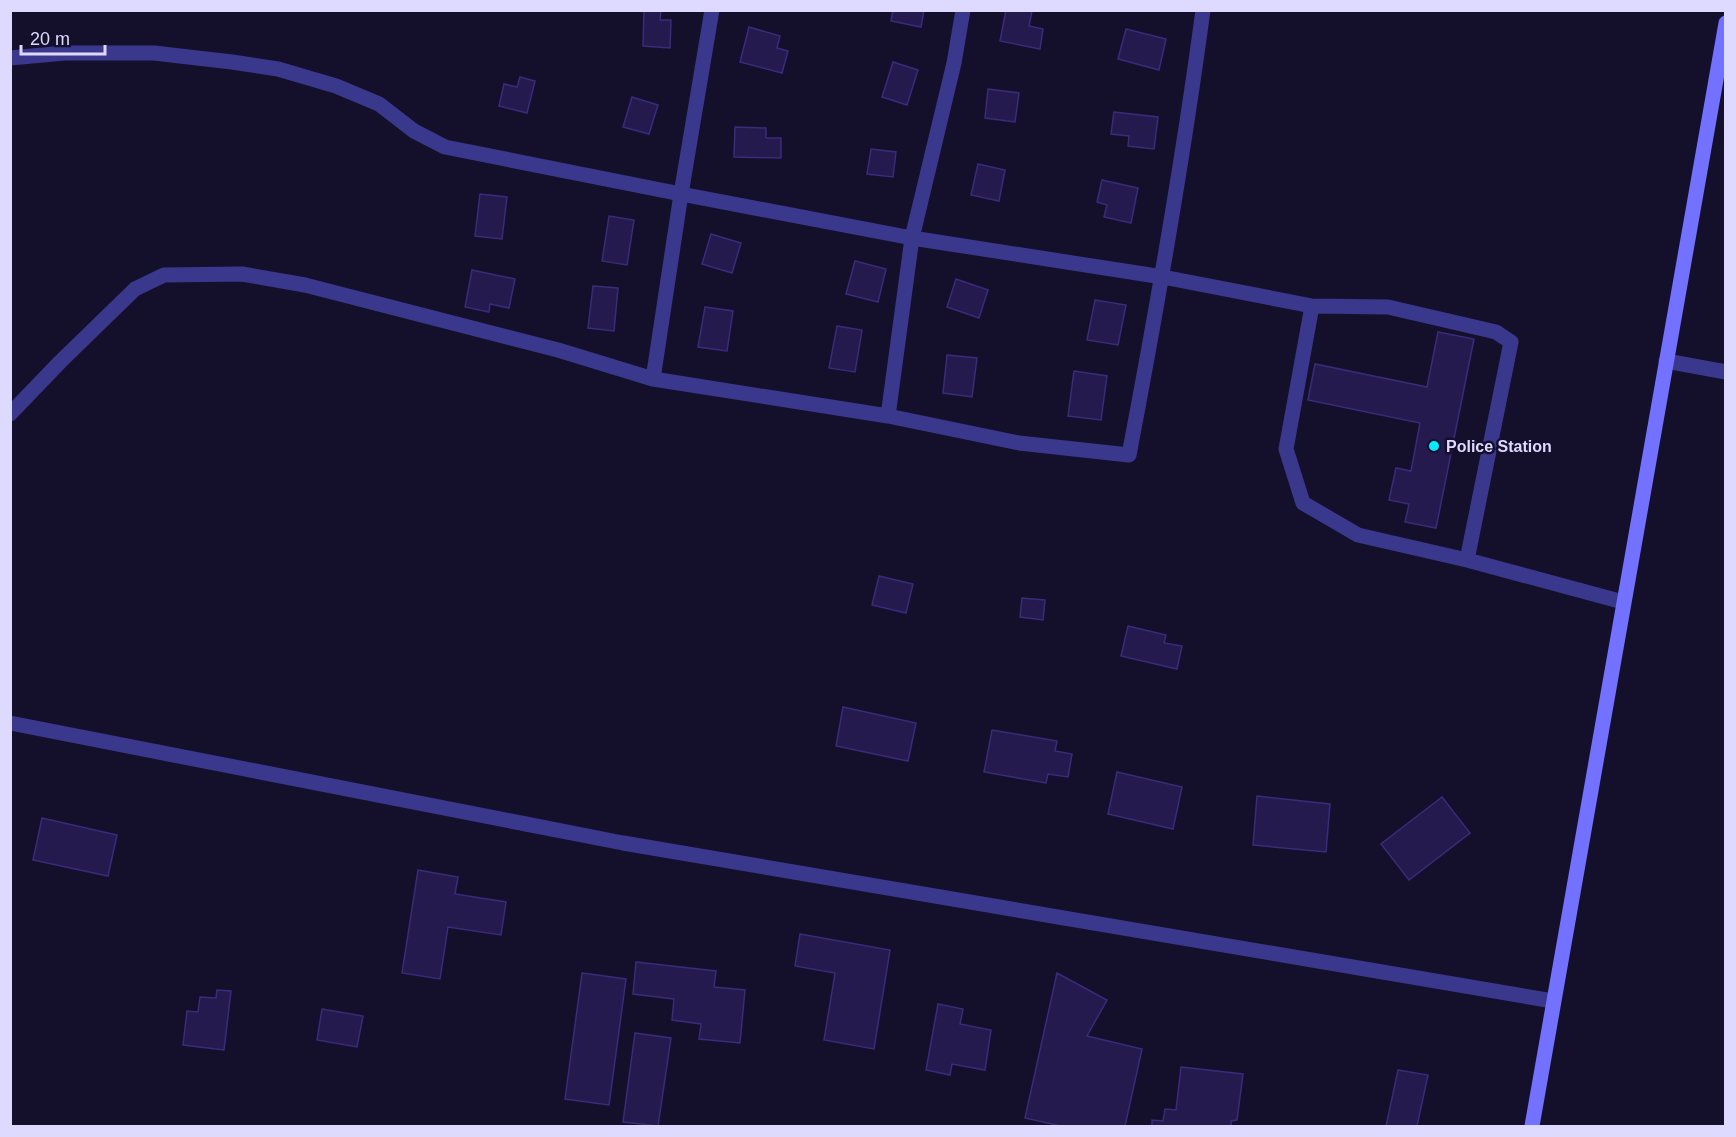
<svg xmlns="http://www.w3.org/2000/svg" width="1736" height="1137" font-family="Helvetica,sans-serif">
	<rect width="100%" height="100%" fill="#14102c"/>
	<path fill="#241a4e" stroke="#3a2b7b" stroke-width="1.5" d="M 644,10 L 661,10 L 660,20 L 671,20 L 670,48 L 643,46 Z
		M 893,10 L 924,10 L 921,27 L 891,21 Z
		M 1006,10 L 1032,11 L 1029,26 L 1043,29 L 1040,49 L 1000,41 Z
		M 749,27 L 780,36 L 777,48 L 788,51 L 782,73 L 740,62 Z
		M 1126,29 L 1166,39 L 1159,70 L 1118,59 Z
		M 893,62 L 918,70 L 907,105 L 882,97 Z
		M 520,77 L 535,81 L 527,113 L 499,106 L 504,84 L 517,87 Z
		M 988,89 L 1019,93 L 1015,122 L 985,118 Z
		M 632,97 L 658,105 L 649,134 L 623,127 Z
		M 1114,112 L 1158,117 L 1154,149 L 1128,146 L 1129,136 L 1111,134 Z
		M 735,127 L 766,128 L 766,138 L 781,138 L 781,158 L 734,157 Z
		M 871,149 L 896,152 L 893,177 L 867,174 Z
		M 978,164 L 1005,170 L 999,201 L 971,195 Z
		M 1102,180 L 1138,188 L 1131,223 L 1104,217 L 1107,205 L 1097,202 Z
		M 480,194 L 507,197 L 502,239 L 475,236 Z
		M 609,216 L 634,220 L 627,265 L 602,261 Z
		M 711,234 L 741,243 L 732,273 L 702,264 Z
		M 855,261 L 886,269 L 878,302 L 846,294 Z
		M 472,270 L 515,279 L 509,308 L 490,304 L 489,312 L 465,307 Z
		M 956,279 L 988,290 L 979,318 L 947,307 Z
		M 593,286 L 618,288 L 614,331 L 588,328 Z
		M 1095,300 L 1126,305 L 1118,345 L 1087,340 Z
		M 705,307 L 733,311 L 727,351 L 698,347 Z
		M 837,326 L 862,330 L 855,372 L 829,368 Z
		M 1438,332 L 1474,339 L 1436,528 L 1405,522 L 1409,504 L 1389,500 L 1396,468 L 1411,471 L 1420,423 L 1308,400 L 1315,364 L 1427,387 Z
		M 947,355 L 977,358 L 972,397 L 943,393 Z
		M 1074,371 L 1107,376 L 1101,420 L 1068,416 Z
		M 879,576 L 913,584 L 906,613 L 872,605 Z
		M 1022,598 L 1045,600 L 1043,620 L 1020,617 Z
		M 1128,626 L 1166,635 L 1164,643 L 1182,646 L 1177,669 L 1121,656 Z
		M 843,707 L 916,723 L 908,761 L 836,746 Z
		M 992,730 L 1057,741 L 1055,751 L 1072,754 L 1068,777 L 1048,774 L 1046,783 L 984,772 Z
		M 1117,772 L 1182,787 L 1173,829 L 1108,814 Z
		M 1257,796 L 1330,804 L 1326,852 L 1253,845 Z
		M 1442,797 L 1470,833 L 1409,880 L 1381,844 Z
		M 42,818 L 117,835 L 108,876 L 33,860 Z
		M 418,870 L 458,877 L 455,894 L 506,902 L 501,935 L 448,927 L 440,979 L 402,973 Z
		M 800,934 L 890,950 L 874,1049 L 824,1040 L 835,973 L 795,966 Z
		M 636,962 L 716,971 L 714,987 L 745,990 L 740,1043 L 699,1039 L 701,1024 L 672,1020 L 674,999 L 633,994 Z
		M 582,973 L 626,979 L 609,1105 L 565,1099 Z
		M 1057,973 L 1107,1000 L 1087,1036 L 1142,1049 L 1125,1126 L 1061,1126 L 1025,1118 Z
		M 217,990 L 231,991 L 224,1050 L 183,1045 L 187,1011 L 198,1012 L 200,997 L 216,998 Z
		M 938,1004 L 963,1009 L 960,1024 L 991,1030 L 985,1070 L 952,1064 L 950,1075 L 926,1070 Z
		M 322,1009 L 363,1016 L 357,1047 L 317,1040 Z
		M 635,1033 L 671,1038 L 658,1126 L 623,1122 Z
		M 1181,1067 L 1243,1074 L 1237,1120 L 1231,1121 L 1231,1126 L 1152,1126 L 1152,1120 L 1163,1121 L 1165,1109 L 1176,1110 Z
		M 1398,1070 L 1428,1075 L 1417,1126 L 1386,1126 Z"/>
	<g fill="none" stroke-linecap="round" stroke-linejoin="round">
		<path stroke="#3a388d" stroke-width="15" d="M 1163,277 L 1312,306 L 1286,449 L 1303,503 L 1358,535 L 1467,560 L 1623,602
			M 1312,306 L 1388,307 L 1496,332 L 1511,342 L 1467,560"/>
		<path stroke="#3a388d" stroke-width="15" d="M 10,58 L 65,53 L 154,53 L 232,62 L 278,69 L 336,86 L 379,104 L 414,131 L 445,147 L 681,194 L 912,238 L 1163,277
			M 1666,361 L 1726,372
			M 653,379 L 681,194 L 712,10
			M 10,414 L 60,362 L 135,289 L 164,275 L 242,274 L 305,285 L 558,350 L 653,379 L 888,416 L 1019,443 L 1129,455 C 1157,308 1183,160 1203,10
			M 888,416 L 912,238 L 954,63 L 963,10
			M 10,723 L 623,843 L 1553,1001"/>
		<path stroke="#7371ff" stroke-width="15" d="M 1532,1126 L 1726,23"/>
	</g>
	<circle fill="#06e9ff" stroke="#14102c" stroke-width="2" cx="1434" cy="446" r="6"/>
	<g text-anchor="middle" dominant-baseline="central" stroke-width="5" stroke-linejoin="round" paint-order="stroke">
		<g font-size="16" font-weight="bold" fill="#dedaff" stroke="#14102c" text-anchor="start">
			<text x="1446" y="446">Police Station</text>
		</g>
	</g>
	<rect width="1736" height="1137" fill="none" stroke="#dedaff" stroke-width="24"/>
	<path d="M21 45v9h84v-9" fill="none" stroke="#dedaff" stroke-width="3"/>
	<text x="30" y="45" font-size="18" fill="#dedaff" stroke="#14102c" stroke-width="4.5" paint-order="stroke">20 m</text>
</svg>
